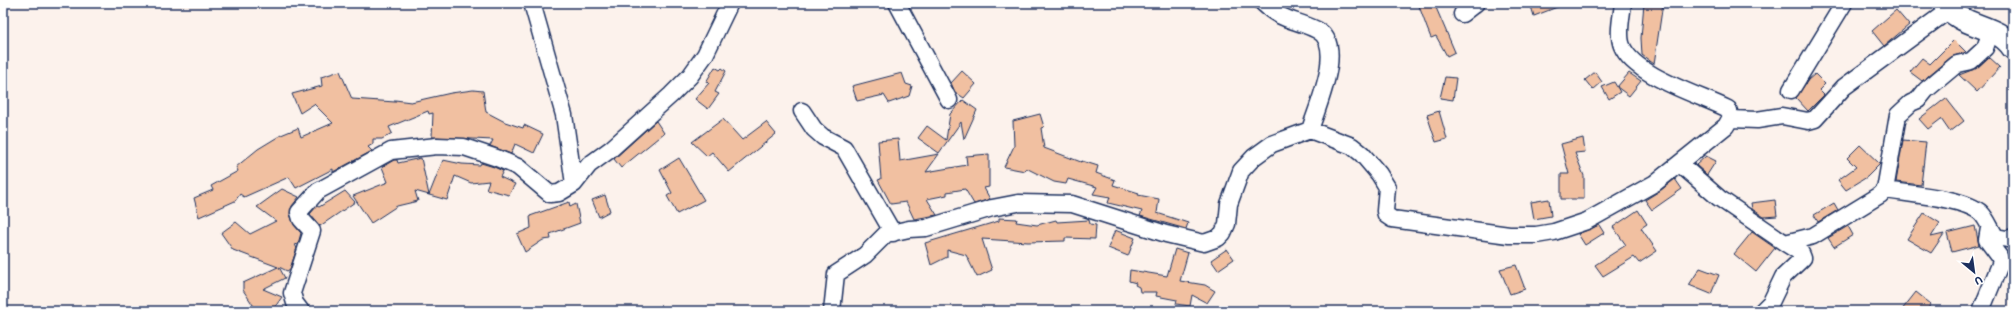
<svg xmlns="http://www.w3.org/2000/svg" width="2016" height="314" font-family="Itim,sans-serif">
	<rect width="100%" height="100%" fill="#fcf2ec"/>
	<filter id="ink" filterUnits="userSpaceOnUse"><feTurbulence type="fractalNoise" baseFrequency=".025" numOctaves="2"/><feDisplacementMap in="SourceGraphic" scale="8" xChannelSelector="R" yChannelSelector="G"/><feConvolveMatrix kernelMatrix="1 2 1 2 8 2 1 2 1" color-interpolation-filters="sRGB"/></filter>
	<g filter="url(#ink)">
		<path fill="#f1c0a1" stroke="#1b2f5e" d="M 1427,3 L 1434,3 L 1455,52 L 1447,56 L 1436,36 L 1431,38 L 1427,28 L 1419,6 Z
			M 1530,3 L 1565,3 L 1565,4 L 1534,16 Z
			M 1644,3 L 1663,3 L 1654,64 L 1642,55 L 1641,38 Z
			M 1896,10 L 1909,25 L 1884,46 L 1872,31 Z
			M 1954,40 L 1966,52 L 1951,57 L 1922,81 L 1910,72 L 1922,58 L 1930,64 Z
			M 1989,57 L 2000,67 L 1977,92 L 1959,75 L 1977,68 Z
			M 715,67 L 720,70 L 722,68 L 726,71 L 715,92 L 719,94 L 708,109 L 695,99 L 709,83 L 706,82 Z
			M 340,71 L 352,99 L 395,102 L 395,100 L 411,102 L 451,93 L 473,90 L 483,91 L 486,112 L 505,122 L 523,128 L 524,125 L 543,134 L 534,153 L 515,144 L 511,154 L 490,146 L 493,140 L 432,137 L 433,113 L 429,114 L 428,111 L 389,127 L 392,133 L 382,139 L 373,139 L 373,144 L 368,147 L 372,151 L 333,172 L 333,169 L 296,188 L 289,177 L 244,197 L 240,194 L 235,201 L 199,217 L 194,198 L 213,190 L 211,186 L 238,171 L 236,167 L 258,149 L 281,135 L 298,128 L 301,137 L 333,123 L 314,104 L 300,113 L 292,94 L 322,86 L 321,77 Z
			M 962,71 L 976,84 L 964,98 L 955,92 L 951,83 Z
			M 1595,72 L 1602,82 L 1593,90 L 1585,80 Z
			M 902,73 L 906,84 L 912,86 L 909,96 L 889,103 L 884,95 L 857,101 L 852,86 Z
			M 1629,73 L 1641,81 L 1629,96 L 1617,87 Z
			M 1815,74 L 1825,84 L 1819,90 L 1824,95 L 1808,111 L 1796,98 L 1808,80 Z
			M 1445,77 L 1456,78 L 1453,100 L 1440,98 Z
			M 1614,82 L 1620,92 L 1609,99 L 1602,87 Z
			M 1946,98 L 1964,121 L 1950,132 L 1941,119 L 1928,129 L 1919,119 Z
			M 963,100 L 977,110 L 964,139 L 961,122 L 939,153 L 918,138 L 927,126 L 946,140 L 950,114 Z
			M 1439,111 L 1447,139 L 1436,142 L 1427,115 Z
			M 1040,114 L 1044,127 L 1041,128 L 1044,148 L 1081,162 L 1082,161 L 1098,166 L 1096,173 L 1115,180 L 1113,185 L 1139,193 L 1138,195 L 1159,199 L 1157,213 L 1188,223 L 1186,229 L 1140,216 L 1142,211 L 1108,203 L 1110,197 L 1093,194 L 1097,187 L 1068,179 L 1066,184 L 1054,182 L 1026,168 L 1025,171 L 1004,167 L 1014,146 L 1013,121 Z
			M 723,119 L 742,140 L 766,122 L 776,134 L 729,172 L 712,152 L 707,156 L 692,142 Z
			M 656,121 L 664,133 L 621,168 L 614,159 Z
			M 1583,138 L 1585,152 L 1575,153 L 1584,176 L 1584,199 L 1561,199 L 1561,174 L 1569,174 L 1561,144 Z
			M 898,139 L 900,161 L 939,154 L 926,172 L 967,165 L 966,156 L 989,154 L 989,187 L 984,188 L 990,199 L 974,204 L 965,189 L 947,192 L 947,195 L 927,199 L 937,215 L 914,219 L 906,202 L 891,204 L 878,180 L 881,179 L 878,141 Z
			M 1903,140 L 1926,142 L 1921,185 L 1896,182 Z
			M 1860,145 L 1880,164 L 1867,177 L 1846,190 L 1838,180 L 1856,167 L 1847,158 Z
			M 1706,156 L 1716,161 L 1707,175 L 1696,165 Z
			M 421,158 L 429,195 L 443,160 L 462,164 L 480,165 L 481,163 L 494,167 L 503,171 L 500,177 L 515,184 L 509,195 L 486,189 L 489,181 L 471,183 L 455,176 L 447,200 L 415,191 L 418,201 L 397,206 L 371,223 L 353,196 L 388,182 L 382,167 L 394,160 L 397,160 L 398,163 Z
			M 679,158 L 704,200 L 677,214 L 667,196 L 672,193 L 660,170 Z
			M 1675,179 L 1682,189 L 1652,210 L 1645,200 L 1661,190 Z
			M 282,189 L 299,197 L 292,206 L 290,214 L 294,225 L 301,233 L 298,244 L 295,245 L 297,248 L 290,269 L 287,271 L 279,267 L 285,278 L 263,289 L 282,297 L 272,311 L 257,311 L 243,290 L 243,283 L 278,267 L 233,250 L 221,233 L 236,222 L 250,234 L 276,221 L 257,207 Z
			M 345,191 L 355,202 L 320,226 L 310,214 L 317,206 L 319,207 Z
			M 605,195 L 610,211 L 599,217 L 592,200 Z
			M 1549,199 L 1551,216 L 1534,219 L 1531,202 Z
			M 1775,200 L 1777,216 L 1764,217 L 1752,209 L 1751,203 Z
			M 569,202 L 570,207 L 576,204 L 580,223 L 550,234 L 551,239 L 543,240 L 525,252 L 517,234 L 531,228 L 530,216 Z
			M 1834,203 L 1838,210 L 1818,222 L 1814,215 Z
			M 1638,210 L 1647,224 L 1641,228 L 1657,251 L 1639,263 L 1634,257 L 1603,276 L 1595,265 L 1626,245 L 1613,227 Z
			M 1924,213 L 1940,223 L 1931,237 L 1944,234 L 1931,253 L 1907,239 Z
			M 999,218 L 1017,219 L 1016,222 L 1037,225 L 1056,220 L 1057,222 L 1089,220 L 1090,224 L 1096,225 L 1095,239 L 1065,238 L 1065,241 L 1028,242 L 982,239 L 992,270 L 977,277 L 966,255 L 947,250 L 947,257 L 931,265 L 925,243 L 999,221 Z
			M 1599,225 L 1604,233 L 1585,245 L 1578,234 Z
			M 1848,226 L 1853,235 L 1834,247 L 1828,238 Z
			M 1975,226 L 1979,245 L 1952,252 L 1947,233 Z
			M 1115,230 L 1135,238 L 1128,256 L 1108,248 Z
			M 1752,232 L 1775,248 L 1756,272 L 1734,254 Z
			M 1175,249 L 1188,253 L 1180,281 L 1205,285 L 1215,291 L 1207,303 L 1192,295 L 1190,306 L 1176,304 L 1177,300 L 1156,296 L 1157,292 L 1140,292 L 1139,287 L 1135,285 L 1136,283 L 1129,281 L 1130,270 L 1167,276 Z
			M 1227,249 L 1234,259 L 1218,270 L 1211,260 Z
			M 1516,265 L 1525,289 L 1510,294 L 1500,269 Z
			M 1700,268 L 1719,275 L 1711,294 L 1689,285 Z
			M 1916,292 L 1931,304 L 1926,311 L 1901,311 Z"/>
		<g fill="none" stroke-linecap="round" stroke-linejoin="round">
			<defs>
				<path id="street" d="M 532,3 L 564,115 L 574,184
					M 897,3 L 949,100
					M 1263,3 C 1283,22 1295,19 1317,30 C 1346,44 1317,107 1310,130
					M 1462,14 L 1476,3
					M 1791,90 L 1844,3
					M 802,111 L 814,129 L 823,137 L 844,148 L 893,233
					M 1731,119 L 1757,120 L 1782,116 L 1808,121 L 1815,119 L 1844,87 L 1949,10
					M 1680,164 L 1719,198 L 1785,243 L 1813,236 L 1880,195 L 1885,190 L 1898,115 L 1911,103 L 1918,100 L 1926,90 L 1957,64 L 1971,61 L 1985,48 L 1991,31
					M 1885,190 C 1909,194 1965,198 1981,213 C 1987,219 1991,230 1996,237 L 2007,239 L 2013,237
					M 301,311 L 295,303 L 292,293 L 312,231 L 301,219 L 299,212 L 318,191 L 391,151 L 437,146 L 464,147 L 497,158 L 518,167 L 550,194 L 559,193 L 574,184 L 589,165 L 611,149 L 671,95 L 690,76 L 705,55 L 730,3
					M 832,311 L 836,274 L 865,255 L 886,234 L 909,229 L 926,228 L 992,208 L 1018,203 L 1072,204 L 1166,234 L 1204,243 L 1218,238 L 1223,233 L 1227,224 L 1229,204 L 1241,171 L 1254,157 L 1272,144 L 1310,130 L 1352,146 L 1362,154 L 1379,174 L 1387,187 L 1385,211 L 1386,215 L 1392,219 L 1509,235 L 1536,235 L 1554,232 L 1587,221 L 1655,183 L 1726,126 L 1731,117 L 1728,109 C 1700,95 1634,76 1622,46 C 1617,34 1622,15 1623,3
					M 1762,311 L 1771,302 L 1783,277 L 1803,258 L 1801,253 L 1785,243
					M 1981,311 L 2001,262 L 1999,256 L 1987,240 L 1989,228"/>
				<path id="secondary" d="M 1944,3 C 1961,29 1997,23 2013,48"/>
			</defs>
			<use href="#street" stroke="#1b2f5e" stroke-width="19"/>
			<use href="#secondary" stroke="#1b2f5e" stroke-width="25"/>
			<use href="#street" stroke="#fff" stroke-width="16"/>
			<use href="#secondary" stroke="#fff" stroke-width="22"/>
		</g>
	</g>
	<rect width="2016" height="314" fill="none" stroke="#fff" stroke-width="16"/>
	<rect x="8" y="8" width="2000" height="298" fill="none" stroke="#1b2f5e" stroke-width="1.5" filter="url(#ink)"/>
	<g transform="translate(1974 272) rotate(151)" stroke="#ffffff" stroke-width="3" paint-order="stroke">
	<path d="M0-3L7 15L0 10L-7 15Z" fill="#1b2f5e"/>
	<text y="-6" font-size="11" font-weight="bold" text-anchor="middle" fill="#1b2f5e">U</text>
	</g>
</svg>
